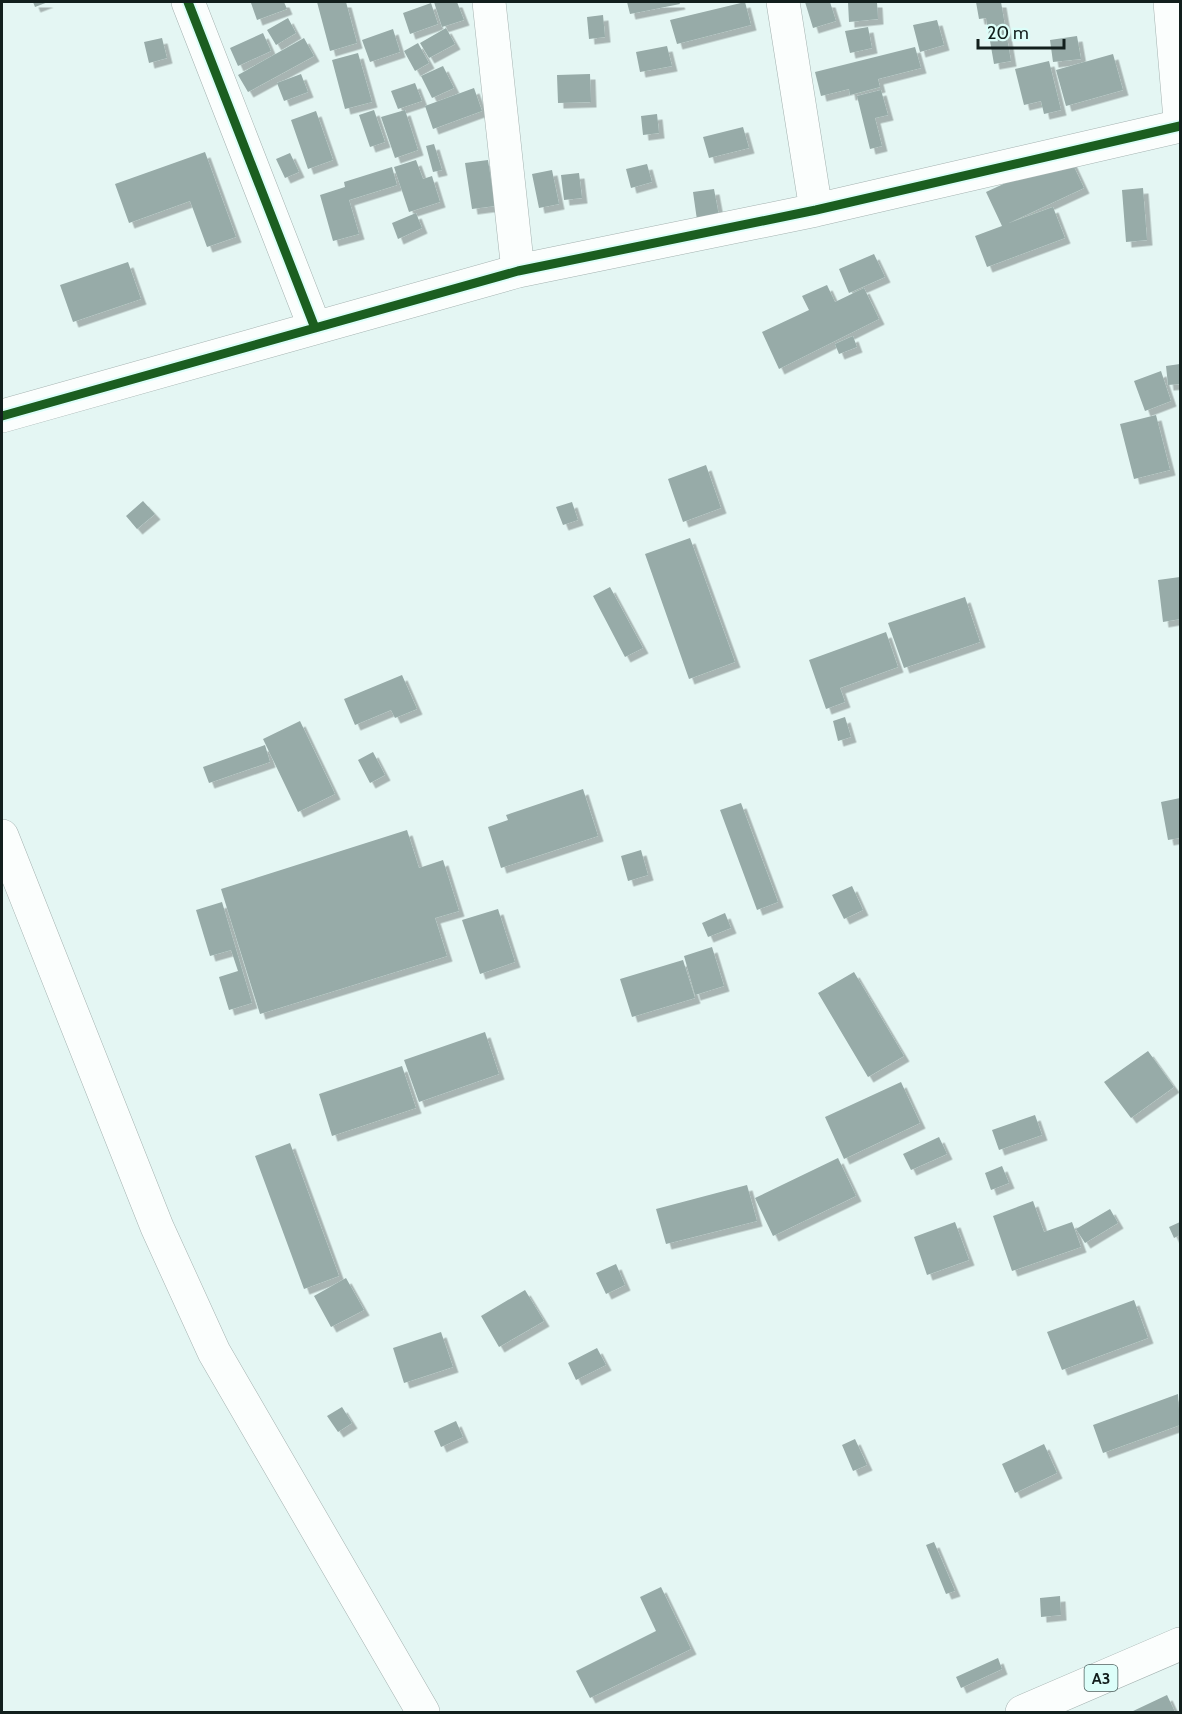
<svg xmlns="http://www.w3.org/2000/svg" width="1182" height="1714" font-family="Cabin,sans-serif">
	<defs>
		<filter id="shadow"><feDropShadow dx="5.5" dy="5.5" stdDeviation="0" flood-color="#0004"/></filter>
	</defs>
	<rect width="100%" height="100%" fill="#e4f6f3"/>
	<path fill="#97aba8" filter="url(#shadow)" d="M 33,2 L 48,2 L 35,7 Z
		M 255,2 L 284,2 L 287,9 L 257,20 L 251,3 Z
		M 317,2 L 346,2 L 357,43 L 330,51 Z
		M 434,2 L 457,2 L 464,20 L 442,27 Z
		M 627,2 L 679,2 L 680,4 L 630,14 Z
		M 745,2 L 751,25 L 677,44 L 670,20 Z
		M 805,2 L 830,2 L 836,21 L 813,28 Z
		M 848,2 L 877,2 L 878,19 L 849,22 Z
		M 976,2 L 1001,2 L 1011,61 L 994,64 L 986,18 L 979,19 Z
		M 431,3 L 438,24 L 410,34 L 403,13 Z
		M 603,15 L 605,37 L 589,39 L 587,17 Z
		M 288,18 L 296,33 L 276,45 L 267,30 Z
		M 937,20 L 944,45 L 920,52 L 913,25 Z
		M 868,27 L 872,48 L 850,53 L 845,31 Z
		M 446,28 L 455,44 L 429,58 L 420,43 Z
		M 393,29 L 400,52 L 370,62 L 362,40 Z
		M 263,33 L 271,51 L 238,66 L 230,48 Z
		M 1077,36 L 1081,59 L 1053,62 L 1050,40 Z
		M 162,38 L 167,58 L 149,63 L 144,42 Z
		M 304,38 L 314,56 L 248,92 L 238,75 Z
		M 418,43 L 429,63 L 415,71 L 404,51 Z
		M 667,46 L 672,66 L 640,72 L 636,52 Z
		M 915,47 L 921,68 L 878,79 L 880,87 L 850,95 L 849,89 L 821,96 L 815,72 Z
		M 358,53 L 372,102 L 345,109 L 332,60 Z
		M 1113,54 L 1123,90 L 1066,106 L 1056,70 Z
		M 1049,61 L 1061,110 L 1044,114 L 1041,101 L 1024,105 L 1015,69 Z
		M 443,66 L 454,88 L 432,98 L 421,76 Z
		M 301,74 L 308,92 L 284,101 L 277,83 Z
		M 590,74 L 591,102 L 558,103 L 557,75 Z
		M 415,83 L 422,101 L 398,109 L 391,91 Z
		M 474,88 L 482,111 L 433,129 L 425,106 Z
		M 881,90 L 888,115 L 875,118 L 882,146 L 870,149 L 857,96 Z
		M 374,110 L 385,142 L 370,147 L 359,115 Z
		M 405,110 L 418,150 L 395,158 L 381,117 Z
		M 316,111 L 333,160 L 308,169 L 291,120 Z
		M 657,114 L 659,133 L 643,135 L 641,116 Z
		M 743,127 L 749,148 L 709,158 L 703,137 Z
		M 434,144 L 442,170 L 433,172 L 426,146 Z
		M 205,152 L 236,237 L 207,247 L 190,201 L 129,223 L 115,184 Z
		M 290,153 L 299,172 L 285,178 L 276,159 Z
		M 1068,154 L 1084,188 L 1009,223 L 1053,207 L 1065,238 L 987,267 L 975,236 L 1002,226 L 986,192 Z
		M 416,160 L 423,179 L 432,176 L 440,202 L 409,212 L 394,167 Z
		M 488,160 L 495,206 L 472,209 L 465,163 Z
		M 647,164 L 652,182 L 631,188 L 626,169 Z
		M 392,167 L 397,185 L 349,200 L 359,234 L 333,241 L 320,195 L 345,187 L 344,182 Z
		M 552,170 L 559,204 L 539,208 L 532,174 Z
		M 579,173 L 582,198 L 564,200 L 561,175 Z
		M 1143,188 L 1147,240 L 1126,242 L 1122,190 Z
		M 714,189 L 719,216 L 697,220 L 693,192 Z
		M 416,213 L 422,228 L 398,239 L 392,223 Z
		M 874,254 L 885,277 L 849,293 L 839,269 Z
		M 128,262 L 141,299 L 73,322 L 60,285 Z
		M 827,285 L 835,302 L 864,288 L 879,319 L 779,369 L 762,332 L 809,310 L 802,296 Z
		M 853,336 L 857,347 L 839,354 L 835,344 Z
		M 1180,364 L 1180,384 L 1168,385 L 1166,366 Z
		M 1161,371 L 1171,401 L 1145,411 L 1134,381 Z
		M 1156,415 L 1170,470 L 1134,479 L 1120,424 Z
		M 706,465 L 721,508 L 683,522 L 668,479 Z
		M 143,501 L 155,514 L 137,529 L 126,516 Z
		M 572,502 L 578,520 L 563,525 L 556,507 Z
		M 690,538 L 735,662 L 689,679 L 645,554 Z
		M 1180,577 L 1180,619 L 1163,622 L 1158,580 Z
		M 610,587 L 643,648 L 625,657 L 593,596 Z
		M 965,597 L 980,642 L 904,668 L 888,623 Z
		M 886,632 L 898,667 L 840,688 L 845,702 L 826,709 L 809,660 Z
		M 402,675 L 417,709 L 395,718 L 391,710 L 355,725 L 344,699 Z
		M 845,717 L 851,737 L 838,741 L 833,721 Z
		M 300,721 L 335,794 L 298,812 L 263,739 Z
		M 265,745 L 270,762 L 209,783 L 203,767 Z
		M 373,752 L 385,775 L 370,783 L 358,760 Z
		M 583,789 L 598,836 L 501,868 L 488,827 L 508,820 L 506,815 Z
		M 1180,798 L 1180,838 L 1168,840 L 1161,802 Z
		M 741,803 L 778,902 L 757,910 L 720,810 Z
		M 407,830 L 419,868 L 443,860 L 459,911 L 435,918 L 447,956 L 260,1014 L 221,889 Z
		M 641,850 L 648,875 L 628,881 L 621,856 Z
		M 852,886 L 863,910 L 844,919 L 832,895 Z
		M 222,902 L 252,1003 L 229,1010 L 219,977 L 238,971 L 231,950 L 210,956 L 196,910 Z
		M 498,909 L 515,962 L 480,974 L 462,920 Z
		M 725,913 L 731,928 L 708,937 L 702,923 Z
		M 712,947 L 724,986 L 695,995 L 684,956 Z
		M 683,960 L 695,998 L 632,1017 L 620,979 Z
		M 854,972 L 904,1056 L 868,1077 L 818,993 Z
		M 485,1032 L 499,1074 L 419,1102 L 404,1060 Z
		M 1148,1051 L 1174,1087 L 1131,1118 L 1104,1082 Z
		M 402,1066 L 416,1108 L 332,1136 L 319,1094 Z
		M 901,1082 L 920,1123 L 844,1159 L 825,1117 Z
		M 1035,1115 L 1042,1135 L 999,1150 L 992,1130 Z
		M 939,1137 L 947,1154 L 911,1170 L 903,1154 Z
		M 290,1143 L 339,1276 L 304,1289 L 255,1156 Z
		M 838,1158 L 856,1196 L 773,1236 L 755,1198 Z
		M 1002,1166 L 1009,1183 L 991,1190 L 985,1173 Z
		M 747,1185 L 757,1221 L 666,1244 L 656,1209 Z
		M 1033,1201 L 1044,1232 L 1072,1222 L 1081,1247 L 1012,1271 L 993,1216 Z
		M 1110,1209 L 1118,1223 L 1085,1243 L 1076,1229 Z
		M 955,1222 L 969,1260 L 927,1275 L 914,1237 Z
		M 1180,1222 L 1180,1235 L 1174,1238 L 1169,1227 Z
		M 616,1264 L 625,1285 L 606,1294 L 596,1273 Z
		M 346,1278 L 364,1310 L 331,1327 L 314,1296 Z
		M 525,1290 L 544,1321 L 499,1347 L 481,1316 Z
		M 1134,1300 L 1148,1338 L 1062,1370 L 1047,1332 Z
		M 441,1332 L 453,1367 L 404,1383 L 393,1348 Z
		M 597,1348 L 606,1365 L 576,1380 L 568,1363 Z
		M 1178,1394 L 1180,1425 L 1103,1453 L 1093,1425 Z
		M 342,1407 L 352,1423 L 338,1432 L 327,1416 Z
		M 456,1421 L 463,1437 L 441,1447 L 434,1431 Z
		M 855,1439 L 867,1465 L 853,1471 L 842,1445 Z
		M 1044,1444 L 1057,1473 L 1015,1493 L 1002,1464 Z
		M 934,1542 L 955,1591 L 946,1594 L 926,1545 Z
		M 661,1587 L 691,1649 L 590,1698 L 576,1671 L 656,1631 L 640,1597 Z
		M 1060,1596 L 1061,1615 L 1041,1617 L 1040,1598 Z
		M 998,1658 L 1002,1669 L 961,1688 L 956,1677 Z
		M 1167,1695 L 1175,1712 L 1131,1712 Z"/>
	<g fill="none" stroke-linecap="round" stroke-linejoin="round">
		<defs>
			<path id="street" d="M 188,2 L 315,328
				M 489,2 L 518,271
				M 783,2 L 816,210
				M 2,416 L 518,271 L 816,210 L 1180,126"/>
			<path id="secondary" d="M 1170,2 L 1180,119"/>
			<path id="primary" d="M 2,836 L 157,1227 L 214,1352 L 423,1712"/>
			<path id="highway" d="M 1022,1712 L 1180,1644"/>
		</defs>
		<use href="#street" stroke="#a4b2b0" stroke-width="34"/>
		<use href="#secondary" stroke="#a4b2b0" stroke-width="34"/>
		<use href="#primary" stroke="#a4b2b0" stroke-width="34"/>
		<use href="#highway" stroke="#a4b2b0" stroke-width="34"/>
		<use href="#street" stroke="#fbfefd" stroke-width="33"/>
		<use href="#secondary" stroke="#fbfefd" stroke-width="33"/>
		<use href="#primary" stroke="#fbfefd" stroke-width="33"/>
		<use href="#highway" stroke="#fbfefd" stroke-width="33"/>
		<defs>
			<path id="cycleway" d="M 188,2 L 315,328
				M 2,416 L 518,271 L 816,210 L 1180,126"/>
		</defs>
		<use href="#cycleway" stroke="#dcfef9" stroke-width="13"/>
		<use href="#cycleway" stroke="#1b5e20" stroke-width="9"/>
	</g>
	<g text-anchor="middle" dominant-baseline="central" stroke-width="4.5" stroke-linejoin="round" paint-order="stroke">
		<rect fill="#dcfef9" stroke="#4f625f" stroke-width="1.5" x="1084.5" y="1665" width="33" height="26" rx="4.5"/>
		<g font-size="16" font-weight="bold" fill="#121f1d">
			<text x="1101" y="1678">A3</text>
		</g>
	</g>
	<rect width="1182" height="1714" fill="none" stroke="#121f1d" stroke-width="6"/>
	<path d="M978 39v9h86v-9" fill="none" stroke="#121f1d" stroke-width="3"/>
	<text x="987" y="39" font-size="18" fill="#121f1d" stroke="#dcfef9" stroke-width="4.5" paint-order="stroke">20 m</text>
</svg>
